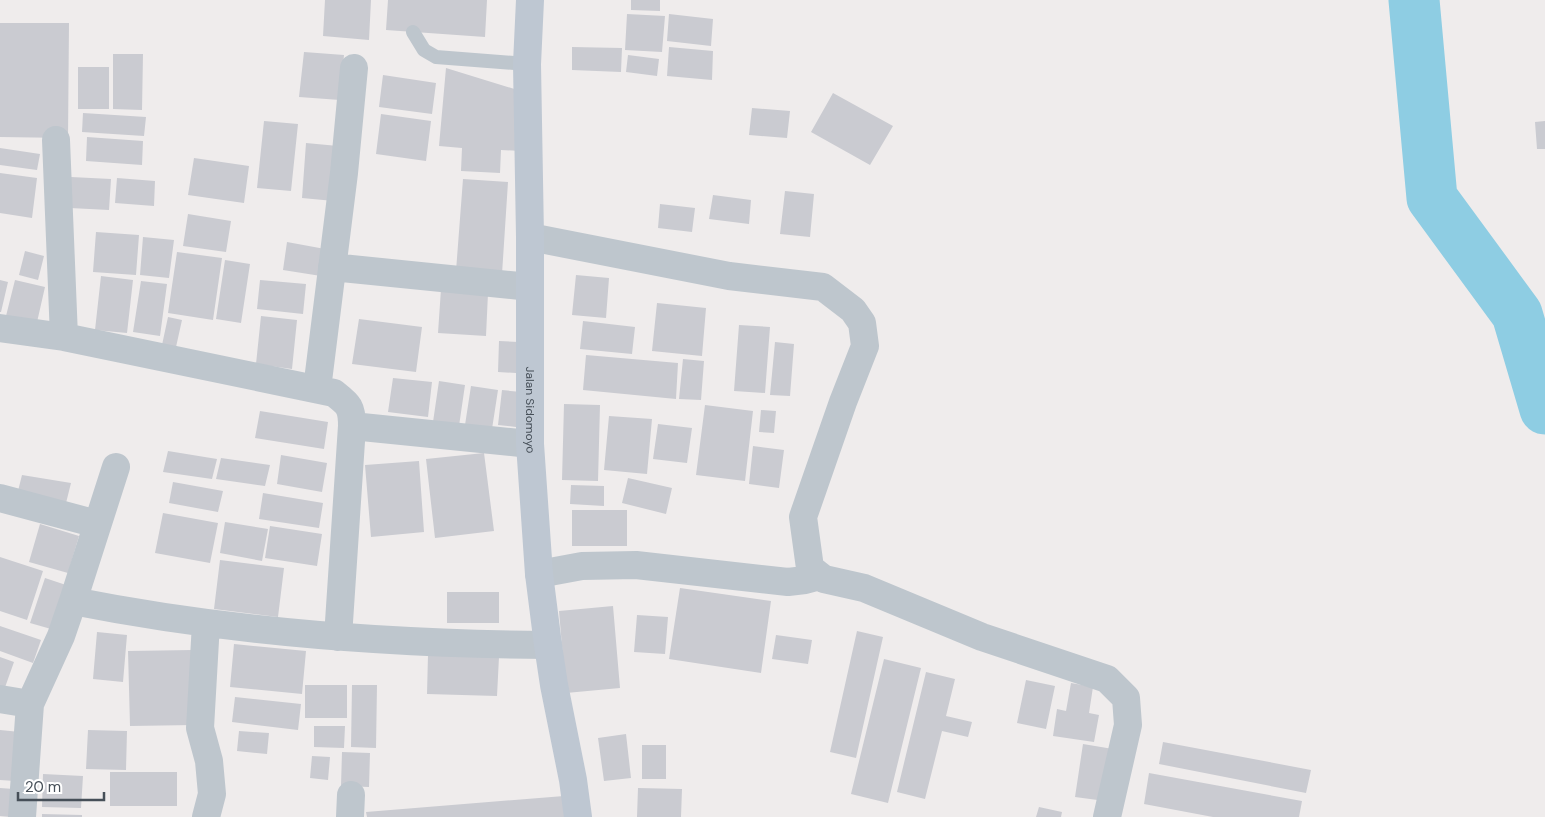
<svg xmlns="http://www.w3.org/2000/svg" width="1545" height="817" font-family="'DM Sans',sans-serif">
	<rect width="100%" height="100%" fill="#efecec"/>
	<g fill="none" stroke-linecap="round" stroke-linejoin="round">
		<path stroke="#8ecde3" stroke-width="51" d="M 1414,0 L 1432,198 L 1517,314 L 1545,409"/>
	</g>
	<path fill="#cacbd1" d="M 325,0 L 371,0 L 369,40 L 323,36 Z
		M 388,0 L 487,0 L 485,37 L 386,30 Z
		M 631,0 L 660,0 L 660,11 L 631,10 Z
		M 627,14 L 665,16 L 662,52 L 625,50 Z
		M 669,14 L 713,19 L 711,46 L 667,41 Z
		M 0,23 L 69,23 L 68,138 L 0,137 Z
		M 572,47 L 622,48 L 621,72 L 572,70 Z
		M 669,47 L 713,51 L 712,80 L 667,76 Z
		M 304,52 L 344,55 L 340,100 L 299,97 Z
		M 113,54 L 143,54 L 142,110 L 113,109 Z
		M 628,55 L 659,59 L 657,76 L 626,72 Z
		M 78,67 L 109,67 L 109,109 L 78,109 Z
		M 446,68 L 521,91 L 521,151 L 501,150 L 500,173 L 461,171 L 462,148 L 439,146 Z
		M 383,75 L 436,83 L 432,114 L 379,107 Z
		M 833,93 L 893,126 L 870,165 L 811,132 Z
		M 752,108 L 790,111 L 787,138 L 749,135 Z
		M 83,113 L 146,117 L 144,136 L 82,132 Z
		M 381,114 L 431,121 L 426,161 L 376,154 Z
		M 264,121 L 298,124 L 291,191 L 257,188 Z
		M 1545,121 L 1545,149 L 1537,149 L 1535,122 Z
		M 87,137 L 143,141 L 142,165 L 86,161 Z
		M 306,143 L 338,146 L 334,201 L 302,198 Z
		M 0,148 L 40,154 L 37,170 L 0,165 Z
		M 194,158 L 249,166 L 244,203 L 188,195 Z
		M 0,173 L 37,178 L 32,218 L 0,213 Z
		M 71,177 L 111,179 L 109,210 L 70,208 Z
		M 117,178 L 155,181 L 154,206 L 115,203 Z
		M 463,179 L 508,182 L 502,274 L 456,271 Z
		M 785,191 L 814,194 L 810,237 L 780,234 Z
		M 713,195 L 751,200 L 749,224 L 709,219 Z
		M 660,204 L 695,208 L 692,232 L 658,228 Z
		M 188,214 L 231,221 L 226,252 L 183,246 Z
		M 96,232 L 139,235 L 136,275 L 93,272 Z
		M 143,237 L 174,240 L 169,278 L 140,275 Z
		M 287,242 L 325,249 L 321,276 L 283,270 Z
		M 25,251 L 44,256 L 38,280 L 19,275 Z
		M 177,252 L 222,258 L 213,320 L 168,313 Z
		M 225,260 L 250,264 L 241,323 L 216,319 Z
		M 576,275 L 609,278 L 606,318 L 572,315 Z
		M 101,276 L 133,280 L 127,333 L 95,330 Z
		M 0,280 L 8,282 L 1,312 L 0,312 Z
		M 15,280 L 45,287 L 35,331 L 4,324 Z
		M 260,280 L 306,284 L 303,314 L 257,309 Z
		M 141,281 L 167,284 L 160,336 L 133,332 Z
		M 441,289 L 488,293 L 486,336 L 438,333 Z
		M 657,303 L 706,308 L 702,356 L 652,351 Z
		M 261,316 L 297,320 L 292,369 L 256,364 Z
		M 168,317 L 182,320 L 176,347 L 162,345 Z
		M 359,319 L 422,327 L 416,372 L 352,364 Z
		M 583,321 L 635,327 L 632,354 L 580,349 Z
		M 739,325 L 770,327 L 765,393 L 734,391 Z
		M 499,341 L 518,342 L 516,373 L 498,372 Z
		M 775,342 L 794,344 L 790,396 L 770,395 Z
		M 586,355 L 678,363 L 676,399 L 583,390 Z
		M 683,359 L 704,361 L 701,400 L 679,399 Z
		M 393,378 L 432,382 L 428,417 L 388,412 Z
		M 439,381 L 465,385 L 459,426 L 433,422 Z
		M 471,386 L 498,390 L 492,429 L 465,425 Z
		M 502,390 L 521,392 L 516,427 L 498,425 Z
		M 564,404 L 600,405 L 598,481 L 562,480 Z
		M 705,405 L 753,411 L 745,481 L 696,475 Z
		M 761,410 L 776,411 L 774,433 L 759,432 Z
		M 260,411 L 328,422 L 324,449 L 255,438 Z
		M 609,416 L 652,419 L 647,474 L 604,470 Z
		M 658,424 L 692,428 L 687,463 L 653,459 Z
		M 753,446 L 784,450 L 779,488 L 749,484 Z
		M 168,451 L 217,459 L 212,479 L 163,472 Z
		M 484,453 L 494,531 L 435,538 L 426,459 Z
		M 281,455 L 327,463 L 322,492 L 277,484 Z
		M 221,458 L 270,465 L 265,486 L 216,479 Z
		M 419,461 L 424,532 L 371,537 L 365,465 Z
		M 22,475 L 71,483 L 66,503 L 17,495 Z
		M 628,478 L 672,488 L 666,514 L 622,503 Z
		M 173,482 L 223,491 L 218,512 L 169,503 Z
		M 571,485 L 604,486 L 604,506 L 570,504 Z
		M 263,493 L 323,503 L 319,528 L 259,519 Z
		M 572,510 L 627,510 L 627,546 L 572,546 Z
		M 163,513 L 218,523 L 210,563 L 155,553 Z
		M 225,522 L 268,529 L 262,561 L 220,553 Z
		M 40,524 L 79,536 L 68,573 L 29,562 Z
		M 270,526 L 322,534 L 317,566 L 265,558 Z
		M 0,557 L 43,571 L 27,620 L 0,611 Z
		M 220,560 L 284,568 L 278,617 L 214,609 Z
		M 45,578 L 66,585 L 51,629 L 30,623 Z
		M 680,588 L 771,601 L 761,673 L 669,659 Z
		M 447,592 L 499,592 L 499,623 L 447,623 Z
		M 613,606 L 620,688 L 566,693 L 559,611 Z
		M 637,615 L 668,617 L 665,654 L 634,652 Z
		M 0,626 L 41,640 L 33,663 L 0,651 Z
		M 857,631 L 883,637 L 856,758 L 830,752 Z
		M 97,632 L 127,635 L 123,682 L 93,679 Z
		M 776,635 L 812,640 L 808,664 L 772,659 Z
		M 234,644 L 306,651 L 302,694 L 230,687 Z
		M 192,650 L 194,725 L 130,726 L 128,651 Z
		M 428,655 L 499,657 L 497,696 L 427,694 Z
		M 0,657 L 14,662 L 3,693 L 0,692 Z
		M 884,659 L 921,668 L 888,803 L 851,794 Z
		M 926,672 L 955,679 L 946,716 L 972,722 L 968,737 L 942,731 L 925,799 L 897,792 Z
		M 1026,680 L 1055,686 L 1046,729 L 1017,723 Z
		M 1071,683 L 1093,687 L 1089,713 L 1099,715 L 1094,742 L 1053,736 L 1057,709 L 1066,711 Z
		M 305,685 L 347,685 L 347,718 L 305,718 Z
		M 352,685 L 377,685 L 376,748 L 351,747 Z
		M 235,697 L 301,704 L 298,730 L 232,722 Z
		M 314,726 L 345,726 L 344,748 L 314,747 Z
		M 0,730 L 20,732 L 15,781 L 0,780 Z
		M 88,730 L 127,731 L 126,770 L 86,769 Z
		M 239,731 L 269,733 L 267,754 L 237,751 Z
		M 626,734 L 631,778 L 604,781 L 598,738 Z
		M 1163,742 L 1311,770 L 1306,793 L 1159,764 Z
		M 1083,744 L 1113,749 L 1105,801 L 1075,797 Z
		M 642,745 L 666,745 L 666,779 L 642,779 Z
		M 342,752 L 370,753 L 369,787 L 341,786 Z
		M 312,756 L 330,757 L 328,780 L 310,778 Z
		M 110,772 L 177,772 L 177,806 L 110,806 Z
		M 1149,773 L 1302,801 L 1299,817 L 1213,817 L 1144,804 Z
		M 43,774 L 83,776 L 81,808 L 42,807 Z
		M 0,788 L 14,789 L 11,817 L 0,816 Z
		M 638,788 L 682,789 L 681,817 L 637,817 Z
		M 564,796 L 566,817 L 367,817 L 366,812 Z
		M 1039,807 L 1062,812 L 1061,817 L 1036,817 Z
		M 42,814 L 82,815 L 82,817 L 42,817 Z"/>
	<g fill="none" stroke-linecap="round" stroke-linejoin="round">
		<path stroke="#bec6cd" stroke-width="14" d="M 413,32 L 424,50 L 436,57 L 527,64"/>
		<path stroke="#bec6cd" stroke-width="28" d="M 56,140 L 64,337
			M 530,237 L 729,276 L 823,287 L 853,310 L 862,323 L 865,346 L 843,402 L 803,517 L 810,568 L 824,579 L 864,588 L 982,637 L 1107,679 L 1126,698 L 1128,725 L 1107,817
			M 332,267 L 530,287
			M 0,328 L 64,337 L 334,393 C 348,404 352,406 352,426 L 530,444
			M 317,389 L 344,173 L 354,68
			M 0,498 L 97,524
			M 539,574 L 582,566 L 636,565 L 788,582 L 805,580 L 820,576
			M 73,601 L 116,467
			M 338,637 L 352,426
			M 0,699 L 30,704
			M 22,817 L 30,704 L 61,636 L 73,601 C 229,632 389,644 548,645
			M 206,817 L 212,794 L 209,761 L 200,728 L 206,623
			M 350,817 L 351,795"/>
		<path stroke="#bec7d2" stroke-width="28" id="s1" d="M 530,0 L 527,64 L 530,237 L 530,444 L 539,574 L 548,645 L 554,685 L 573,780 L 578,817"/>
	</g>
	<g text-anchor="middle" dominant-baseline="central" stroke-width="4" stroke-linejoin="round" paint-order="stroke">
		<g font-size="12" fill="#464f58" stroke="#fff">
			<text stroke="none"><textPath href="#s1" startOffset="410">Jalan Sidomoyo</textPath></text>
		</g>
	</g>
	<path d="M18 792v8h86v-8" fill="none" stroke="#464f58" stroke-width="2.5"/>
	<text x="25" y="792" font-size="15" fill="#464f58" stroke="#ffffff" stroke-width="4" paint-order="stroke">20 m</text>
</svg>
